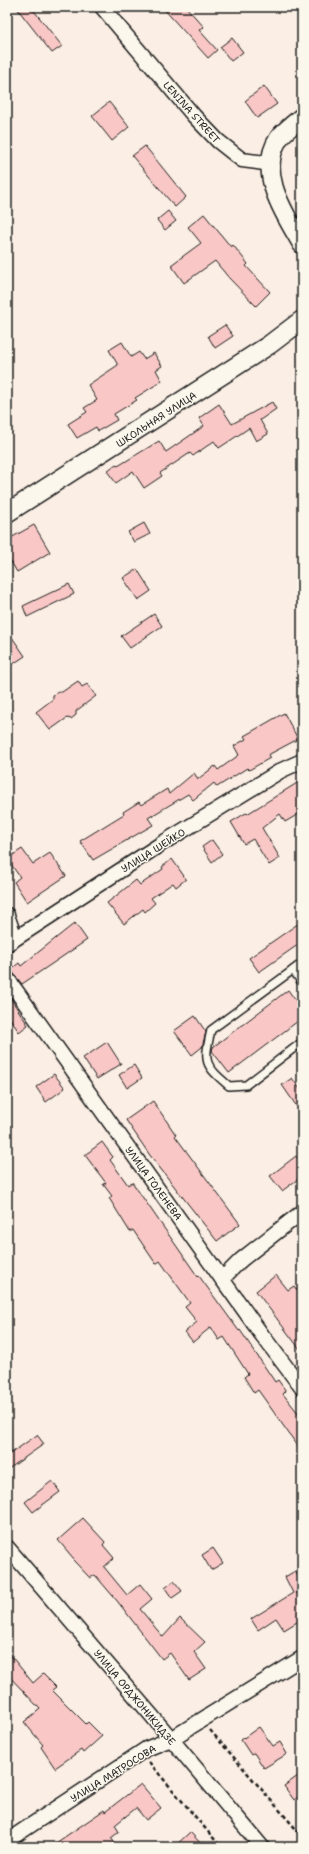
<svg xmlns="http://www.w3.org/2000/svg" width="309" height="1854" font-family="'Shantell Sans',sans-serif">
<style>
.building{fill:#f9c8c6;stroke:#1c1c1c}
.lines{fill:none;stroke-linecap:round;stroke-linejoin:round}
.service-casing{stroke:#1c1c1c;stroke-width:10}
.minor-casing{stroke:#1c1c1c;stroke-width:17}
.tertiary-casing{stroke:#1c1c1c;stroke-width:21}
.path{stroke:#1c1c1c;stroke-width:2.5;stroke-dasharray:4 3;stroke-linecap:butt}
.service{stroke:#fbf7ec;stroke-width:7}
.minor{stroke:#fbf7ec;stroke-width:14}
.tertiary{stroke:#fbf7ec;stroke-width:18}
.labels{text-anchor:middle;stroke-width:3;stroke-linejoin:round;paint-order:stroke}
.street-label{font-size:10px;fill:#1c1c1c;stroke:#fbf7ec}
</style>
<rect width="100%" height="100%" fill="#fbeee4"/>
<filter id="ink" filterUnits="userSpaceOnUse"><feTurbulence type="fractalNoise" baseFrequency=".025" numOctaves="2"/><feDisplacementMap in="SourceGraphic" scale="8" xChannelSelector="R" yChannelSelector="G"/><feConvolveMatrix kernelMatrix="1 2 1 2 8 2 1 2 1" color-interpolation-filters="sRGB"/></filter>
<g filter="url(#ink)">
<g class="building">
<polygon points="16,7 31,7 62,46 52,53"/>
<polygon points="162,7 186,7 204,27 199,30 217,50 208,58"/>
<polygon points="232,38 243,52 231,61 220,47"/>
<polygon points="264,86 277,104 257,118 245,101"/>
<polygon points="109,102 129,127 112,141 92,116"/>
<polygon points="145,146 186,197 175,207 132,156"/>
<polygon points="168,211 176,221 165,230 157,220"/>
<polygon points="204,214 231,247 233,245 248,264 246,266 270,292 256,306 229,278 215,261 184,283 171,265 201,243 188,227"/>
<polygon points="225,325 233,336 215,348 208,336"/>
<polygon points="122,342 131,357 139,352 144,359 154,353 162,366 156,370 162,381 135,398 137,400 114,414 117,420 98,431 96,427 77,438 68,424 87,412 84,408 97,400 88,385 118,365 109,350"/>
<polygon points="272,402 276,409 260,420 268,434 256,441 249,428 219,448 214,441 193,456 190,453 160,473 162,476 144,488 133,471 116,483 107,471 116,464 118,466 159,441 166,452 204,426 199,418 219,404 232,424"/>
<polygon points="144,523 150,534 134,542 128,532"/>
<polygon points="34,525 50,552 17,572 7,555 7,540"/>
<polygon points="137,569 151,591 138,600 123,578"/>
<polygon points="69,584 74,594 27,617 23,606"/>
<polygon points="154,614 162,626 130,648 121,636"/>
<polygon points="7,630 25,656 7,668"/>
<polygon points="78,681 82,687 87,684 96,696 76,711 76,715 71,719 67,718 50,730 36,712 53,699 53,695 58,692 62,692"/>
<polygon points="284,713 298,739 268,755 270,758 249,770 247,768 217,787 214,783 193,800 188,794 148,818 153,825 93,860 80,841 124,814 123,812 139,802 141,805 167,789 169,794 194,773 198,779 215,766 218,770 239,755 234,746 246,739 244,736"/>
<polygon points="302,780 302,812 285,822 280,814 262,828 280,858 269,865 253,839 244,844 231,822 246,813 247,814"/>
<polygon points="212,840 222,854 212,862 202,847"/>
<polygon points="22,849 33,864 50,853 66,876 27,902 14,882 20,877 7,859"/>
<polygon points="172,859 186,879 176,887 173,883 151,898 155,903 145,912 143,909 124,924 107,903 136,880 140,885 163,869 162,867"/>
<polygon points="302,921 302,942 259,972 249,958"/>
<polygon points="75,923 87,940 22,984 10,970 19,963 21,966"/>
<polygon points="288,990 296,1001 302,996 302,1018 229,1073 212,1051 213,1047"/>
<polygon points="7,993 28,1025 19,1032 7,1014"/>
<polygon points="195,1016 206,1032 202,1047 192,1055 174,1031"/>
<polygon points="107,1042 121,1064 97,1079 83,1058"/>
<polygon points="134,1065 142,1078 127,1088 119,1075"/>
<polygon points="54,1074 65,1088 46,1102 36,1087"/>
<polygon points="292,1078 302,1092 302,1114 282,1085"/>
<polygon points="153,1101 176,1135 175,1136 240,1224 217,1241 149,1154 126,1120"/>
<polygon points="102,1142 113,1157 110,1160 128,1185 132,1182 198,1277 199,1276 239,1331 240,1330 275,1382 278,1380 286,1391 283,1394 302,1418 302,1452 258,1390 254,1393 244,1377 248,1374 224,1337 219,1340 211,1327 193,1342 185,1332 197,1322 185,1307 190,1303 160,1261 156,1264 133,1230 130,1232 109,1198 112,1196 103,1184 106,1183 85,1155"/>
<polygon points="296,1156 302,1164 302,1176 282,1191 270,1176"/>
<polygon points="276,1275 288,1290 294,1286 302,1297 302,1352 256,1291"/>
<polygon points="37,1435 44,1444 7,1470 7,1456"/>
<polygon points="52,1481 60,1492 33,1512 25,1502"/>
<polygon points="83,1518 105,1542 103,1545 114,1558 104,1567 127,1595 140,1584 152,1599 140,1609 163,1637 180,1618 205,1642 194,1652 206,1669 189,1680 170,1653 162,1659 118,1602 95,1575 90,1578 73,1560 74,1559 58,1540"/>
<polygon points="213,1548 223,1563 211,1570 202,1555"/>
<polygon points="295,1571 302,1583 302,1588 296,1592 302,1601 302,1619 284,1630 276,1618 258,1630 251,1619 293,1593 285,1577"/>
<polygon points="174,1581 182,1591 172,1598 165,1588"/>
<polygon points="7,1651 33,1683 43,1674 56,1687 52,1690 86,1724 88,1722 102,1736 83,1753 81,1750 55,1768 41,1747 43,1745 24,1722 40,1709 7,1674"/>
<polygon points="259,1727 273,1746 280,1742 287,1754 264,1768 254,1753 251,1755 241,1740"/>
<polygon points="302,1773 302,1794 294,1800 284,1786"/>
<polygon points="141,1784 161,1808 146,1820 136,1808 115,1825 119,1832 111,1838 118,1847 50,1847 104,1810 105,1812"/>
<polygon points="190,1832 204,1847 174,1847"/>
</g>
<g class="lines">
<defs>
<g id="service">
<polyline points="293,970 302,963"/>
<path d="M302,983L293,970L211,1030C204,1062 203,1064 229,1086L246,1085L302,1042"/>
</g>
<g id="minor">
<polyline points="102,7 194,116 218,141 242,160 272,164"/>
<polyline points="7,915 15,938"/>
<polyline points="7,944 161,844 282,770 302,761"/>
<polyline points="7,978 262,1335 302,1388"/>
<polyline points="222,1279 241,1260 302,1212"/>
<polyline points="7,1547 152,1716 262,1847"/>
<polyline points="7,1841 146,1749 171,1739 302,1658"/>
</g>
<g id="tertiary">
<path d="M302,117C294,124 285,130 279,138C256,173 285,214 302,244"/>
<polyline points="7,513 269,345 302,320"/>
</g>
</defs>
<use href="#service" class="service-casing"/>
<use href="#minor" class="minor-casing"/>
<use href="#tertiary" class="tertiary-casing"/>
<g class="path">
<polyline points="210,1730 302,1836"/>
<polyline points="149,1762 221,1847"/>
</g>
<use href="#service" class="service"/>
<use href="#minor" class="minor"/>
<use href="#tertiary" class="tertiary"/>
</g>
</g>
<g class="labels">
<g class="street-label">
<text transform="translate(192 112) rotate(48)" y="4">LENINA STREET</text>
<text transform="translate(156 419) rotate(-33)" y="4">ШКОЛЬНАЯ УЛИЦА</text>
<text transform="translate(153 850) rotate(-32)" y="4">УЛИЦА ШЕЙКО</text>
<text transform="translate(154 1183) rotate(54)" y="4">УЛИЦА ГОЛЕНЕВА</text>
<text transform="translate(135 1697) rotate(50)" y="4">УЛИЦА ОРДЖОНИКИДЗЕ</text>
<text transform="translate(113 1773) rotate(-32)" y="4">УЛИЦА МАТРОСОВА</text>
</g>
</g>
<rect width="309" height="1854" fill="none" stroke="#fbf7ec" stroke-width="24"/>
<rect x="12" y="12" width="285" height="1830" fill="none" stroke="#1c1c1c" stroke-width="1.5" filter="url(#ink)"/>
</svg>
